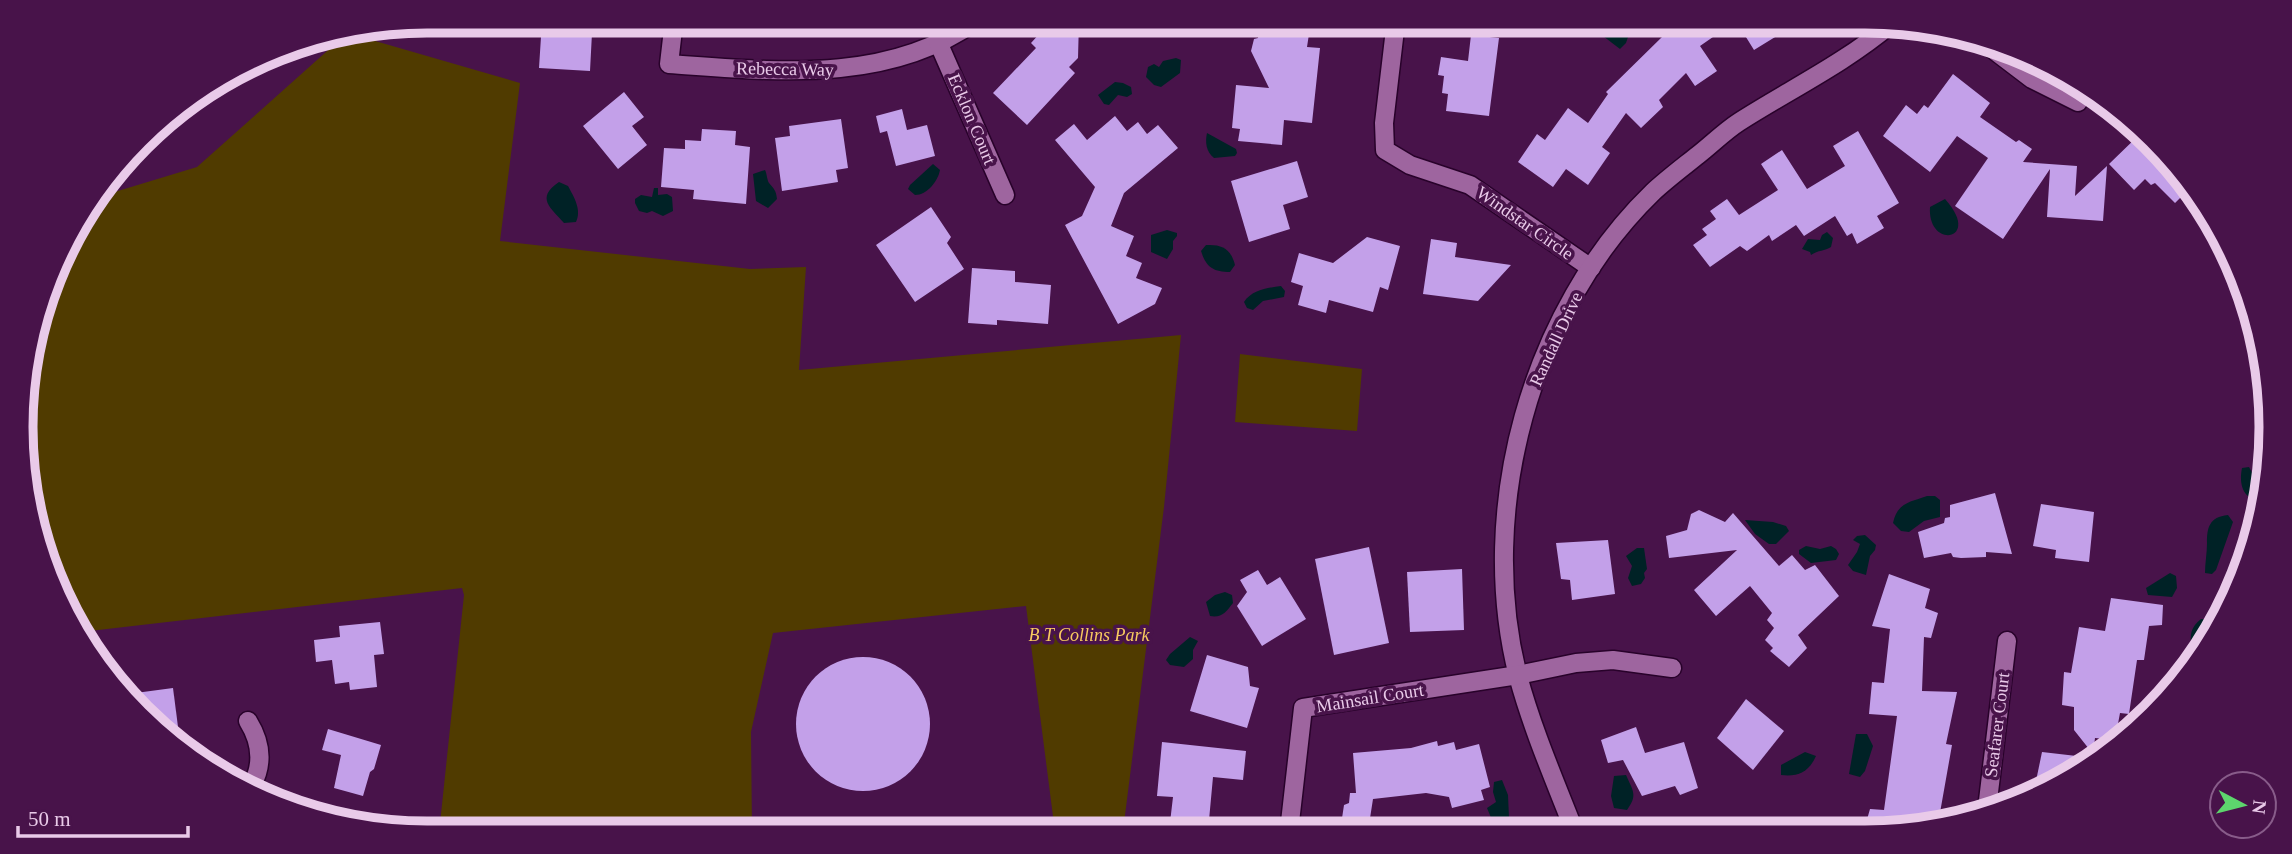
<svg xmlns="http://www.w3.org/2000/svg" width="2292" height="854" font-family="'Times New Roman',serif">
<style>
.green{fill:#503b00}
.water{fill:#002226}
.building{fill:#c3a0e9}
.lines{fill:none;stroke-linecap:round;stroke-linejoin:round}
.minor-casing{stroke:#28022a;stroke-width:21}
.minor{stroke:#9e659f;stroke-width:18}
.labels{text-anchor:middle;stroke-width:7;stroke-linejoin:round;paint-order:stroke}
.street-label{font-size:18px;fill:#e9cae9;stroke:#48134a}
.park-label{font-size:18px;font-style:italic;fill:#f8cb5f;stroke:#48134a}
.rim{fill:none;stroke:#e9cae9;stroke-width:9}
</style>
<rect width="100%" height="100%" fill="#48134a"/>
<g class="green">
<polygon points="351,34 520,83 500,241 750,269 806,267 799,370 1181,335 1164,507 1123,831 1055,832 1026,606 773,633 751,732 752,832 439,833 464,595 462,588 81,632 29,507 25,374 75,224 98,197 197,167 345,35"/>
<polygon points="1240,354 1362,369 1357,431 1235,422"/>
</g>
<g class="water">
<polygon points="1602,21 1615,21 1628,37 1626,43 1620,49 1603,36 1598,27"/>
<polygon points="1176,58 1181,60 1180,73 1161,87 1154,85 1146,77 1148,67 1154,64 1159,67 1163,61"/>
<polygon points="1115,82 1123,83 1131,87 1132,94 1127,97 1118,95 1109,105 1104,104 1098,95"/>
<path d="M1207,133L1236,149L1237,153L1235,156L1214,158C1206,152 1205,142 1207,133Z"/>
<path d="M933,164L940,170C938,181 927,195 915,195L908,189L910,185Z"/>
<path d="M765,170C767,174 767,180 769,183C774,189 776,190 777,199L768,208L756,201L753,174Z"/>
<path d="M559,182L568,186C574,197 582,210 576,222L564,223C551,208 535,198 559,182Z"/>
<polygon points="654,188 658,188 658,195 667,194 672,197 673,211 663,216 652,211 647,213 639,211 635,203 635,199 641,195 652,197"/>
<path d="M1945,199C1983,241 1927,250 1930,207Z"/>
<polygon points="1167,230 1177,233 1177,236 1173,241 1173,249 1167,259 1151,252 1151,235"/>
<path d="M1827,232L1833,238L1831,247C1825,251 1818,250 1811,255L1810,252L1802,249L1808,239L1820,240L1822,235Z"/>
<path d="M1206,245C1222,244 1231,249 1235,265L1230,272C1213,272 1206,267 1201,251Z"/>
<path d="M1281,286L1285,291L1284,297L1263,301L1253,310L1247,308L1244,302C1252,290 1267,288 1281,286Z"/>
<path d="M2249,467L2256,480L2260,483L2259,501C2242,498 2239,483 2242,468Z"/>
<path d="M1927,496H1935L1940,500V517L1924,521L1909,532L1901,531L1893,523C1897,503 1910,502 1927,496Z"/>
<path d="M2228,515L2233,522L2216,570L2212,574L2205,573C2205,563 2207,553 2207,543C2207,528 2209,517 2228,515Z"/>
<polygon points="1745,520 1773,522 1786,526 1789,531 1776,544 1769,544 1755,534"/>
<polygon points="1865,535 1876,545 1875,550 1870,556 1866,575 1853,571 1848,565 1857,552 1860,544 1853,540 1857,536"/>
<polygon points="1806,546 1820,549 1831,546 1836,549 1839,554 1836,560 1811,563 1799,554 1799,550"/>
<polygon points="1637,548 1644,548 1647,569 1644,573 1645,578 1641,584 1632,586 1628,578 1632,566 1626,556"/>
<polygon points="2170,573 2176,576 2177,588 2172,597 2148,595 2146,588"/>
<path d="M1225,592L1232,595L1233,603C1226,612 1222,618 1210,616L1206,602L1215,595Z"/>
<path d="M2201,619H2207L2209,623V629L2204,632V643L2201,650L2192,647C2189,635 2191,627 2201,619Z"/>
<polygon points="1190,637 1198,641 1193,650 1193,659 1184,667 1170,665 1166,660 1170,654"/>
<polygon points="1856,734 1867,734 1873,746 1865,771 1860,777 1849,774"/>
<path d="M1805,752L1816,756C1809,772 1798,777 1781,775V765Z"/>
<path d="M1626,775C1633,791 1638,795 1627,810L1614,808L1611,796L1614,776Z"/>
<polygon points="1502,780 1508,795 1509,818 1492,820 1487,808 1496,802 1493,792 1494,782"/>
</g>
<g class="building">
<polygon points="542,21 580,21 579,32 592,33 590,71 539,68"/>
<polygon points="1051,21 1079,21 1078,58 1069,67 1075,73 1027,125 993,93 1036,48 1031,43"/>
<polygon points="1260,21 1311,21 1307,47 1320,48 1312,123 1284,120 1282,145 1238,141 1240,129 1232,128 1236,85 1269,88 1251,51 1254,39 1258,38"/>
<polygon points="1667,21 1801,21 1754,50 1736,21 1700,46 1717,71 1695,86 1686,73 1659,100 1663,107 1641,128 1626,113 1602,147 1610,153 1588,185 1566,169 1553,187 1518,162 1537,134 1545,140 1568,108 1588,123 1608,94 1606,92 1662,37 1656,29"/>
<polygon points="1471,35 1499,38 1489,116 1446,111 1448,94 1442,93 1444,76 1438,75 1441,57 1468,61"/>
<polygon points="1953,74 1990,103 1980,117 2016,142 2019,140 2032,149 2023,162 2077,166 2075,196 2107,166 2103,221 2047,217 2050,169 2003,239 1955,206 1988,158 1957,136 1930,172 1883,136 1906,105 1917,114 1924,105 1928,108"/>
<polygon points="624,92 644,117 632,126 647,145 618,169 583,126"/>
<polygon points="902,109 907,130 927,125 935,156 896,166 887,131 880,133 876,116"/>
<polygon points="1115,116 1127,131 1138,122 1147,134 1158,125 1178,148 1124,193 1111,226 1134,236 1126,256 1142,263 1136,278 1162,288 1155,304 1118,324 1065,225 1082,216 1095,187 1055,140 1074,124 1087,140"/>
<polygon points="841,119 848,168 836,170 838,182 782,191 775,138 790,136 789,126"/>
<polygon points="702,129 736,131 735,145 750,147 746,204 693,199 694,190 661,187 664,148 685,149 685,140 701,141"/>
<polygon points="1858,131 1899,203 1877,216 1884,228 1857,244 1852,233 1847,236 1835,216 1804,236 1796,225 1772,241 1769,235 1747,251 1740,246 1710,267 1693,245 1707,235 1702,229 1716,219 1710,211 1727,199 1739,215 1778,190 1761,164 1782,150 1807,189 1845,166 1833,146"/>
<polygon points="2139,135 2187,191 2175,203 2155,183 2151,185 2145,179 2134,190 2109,164"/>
<polygon points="1297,161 1308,197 1283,205 1290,229 1249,242 1231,181"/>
<polygon points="931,207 951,237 947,243 964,269 915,302 876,245"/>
<polygon points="1367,237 1400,246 1388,290 1380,287 1373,312 1329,300 1326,313 1298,305 1303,286 1291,282 1299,253 1333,263"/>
<polygon points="1431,239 1457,243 1455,257 1511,265 1478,301 1423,294"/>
<polygon points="972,268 1015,271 1015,282 1051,285 1048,324 997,320 997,325 968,323"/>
<polygon points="1995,493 2012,554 1986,552 1986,557 1961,558 1953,557 1951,553 1924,558 1918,532 1944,523 1945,518 1950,517 1950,505"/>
<polygon points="2041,504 2094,512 2089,562 2055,558 2056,550 2033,546"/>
<polygon points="1699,510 1725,522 1733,513 1779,566 1792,555 1805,570 1815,565 1839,596 1798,635 1807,648 1789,667 1770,651 1773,648 1765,640 1774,628 1767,620 1772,613 1750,586 1716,616 1694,590 1737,550 1669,558 1666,536 1687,530 1691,514"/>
<polygon points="1608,540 1615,594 1572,600 1570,580 1561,579 1556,543"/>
<polygon points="1369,547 1389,643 1334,655 1315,559"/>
<polygon points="1462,569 1464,630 1410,632 1407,572"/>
<polygon points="1258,570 1267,585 1280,577 1306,619 1262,646 1237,606 1247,592 1240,580"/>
<polygon points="1889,574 1930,589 1925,608 1938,613 1931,638 1924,637 1922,691 1957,692 1946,744 1952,745 1938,824 1918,829 1864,830 1870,809 1884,810 1897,716 1869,714 1872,682 1884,683 1890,629 1872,626"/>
<polygon points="2111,598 2163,605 2162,625 2149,626 2144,660 2137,660 2129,714 2120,713 2115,740 2095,738 2093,754 2074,730 2074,707 2062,705 2064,672 2071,673 2079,627 2105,631"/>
<polygon points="380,622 384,654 374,655 377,687 350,690 349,682 335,684 332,660 316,662 314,640 340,637 339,626"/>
<polygon points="1207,655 1248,667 1250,686 1259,688 1247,728 1190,711"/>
<circle cx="863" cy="724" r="67"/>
<polygon points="173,688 181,750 128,694"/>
<polygon points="1746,699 1784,731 1753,770 1717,738"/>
<polygon points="1636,727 1645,753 1684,742 1698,788 1680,795 1675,786 1642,796 1623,760 1608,763 1601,740"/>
<polygon points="328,729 381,745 374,769 370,772 363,796 334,788 341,755 322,750"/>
<polygon points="1437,741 1438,746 1454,742 1456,750 1479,744 1490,787 1481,790 1484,800 1452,808 1449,797 1426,793 1373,799 1368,831 1359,831 1359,827 1341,825 1344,805 1349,803 1350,793 1356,793 1353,753 1411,748"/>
<polygon points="1162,742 1246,751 1243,780 1213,777 1208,831 1169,831 1173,797 1157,796"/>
<polygon points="2042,752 2094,758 2053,785 2036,781"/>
</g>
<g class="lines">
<defs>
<g id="minor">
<path d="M674,21L669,64C773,71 886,85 976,21"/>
<polyline points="1396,21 1384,123 1385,150 1410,165 1470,185 1591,268"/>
<polyline points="1982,41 2032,79 2078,102"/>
<polyline points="938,42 1005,195"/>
<path d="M248,721C261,742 264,763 252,785"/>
<polyline points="1987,809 2007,641"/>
<path d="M1574,830C1554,779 1532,728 1518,676C1476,511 1530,311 1653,192C1667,179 1683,167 1698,155C1712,144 1725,131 1739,122C1789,90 1845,63 1891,24"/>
<polyline points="1289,831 1303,708 1518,675 1576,663 1613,660 1672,668"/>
</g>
</defs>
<use href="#minor" class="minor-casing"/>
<use href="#minor" class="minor"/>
</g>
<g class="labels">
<g class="street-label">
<text transform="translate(785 69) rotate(1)" y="6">Rebecca Way</text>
<text transform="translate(972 119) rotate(67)" y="6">Ecklon Court</text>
<text transform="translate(1525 223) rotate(35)" y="6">Windstar Circle</text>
<text transform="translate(1556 339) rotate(-65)" y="6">Randall Drive</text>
<text transform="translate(1370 698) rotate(-9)" y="6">Mainsail Court</text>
<text transform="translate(1997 725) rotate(-83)" y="6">Seafarer Court</text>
</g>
<g class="park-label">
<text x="1089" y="641">B T Collins Park</text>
</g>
</g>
<path d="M0 0H2292V854H0ZM427 33H1865A394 394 0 0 1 2259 427V427A394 394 0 0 1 1865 821H427A394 394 0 0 1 33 427V427A394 394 0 0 1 427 33Z" fill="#48134a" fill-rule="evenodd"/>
<path class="rim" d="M427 33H1865A394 394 0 0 1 2259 427V427A394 394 0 0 1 1865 821H427A394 394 0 0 1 33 427V427A394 394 0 0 1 427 33Z"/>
<g transform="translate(2243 805) rotate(97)"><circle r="33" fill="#48134a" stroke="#885c8a" stroke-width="2"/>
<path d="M0-5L12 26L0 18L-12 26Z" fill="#5dd56d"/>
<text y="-10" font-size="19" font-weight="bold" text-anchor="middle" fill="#e9cae9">N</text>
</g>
<path d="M18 826v10h170v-10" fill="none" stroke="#e9cae9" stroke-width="3.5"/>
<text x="28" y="826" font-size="21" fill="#e9cae9" stroke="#48134a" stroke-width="5" paint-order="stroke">50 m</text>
</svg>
